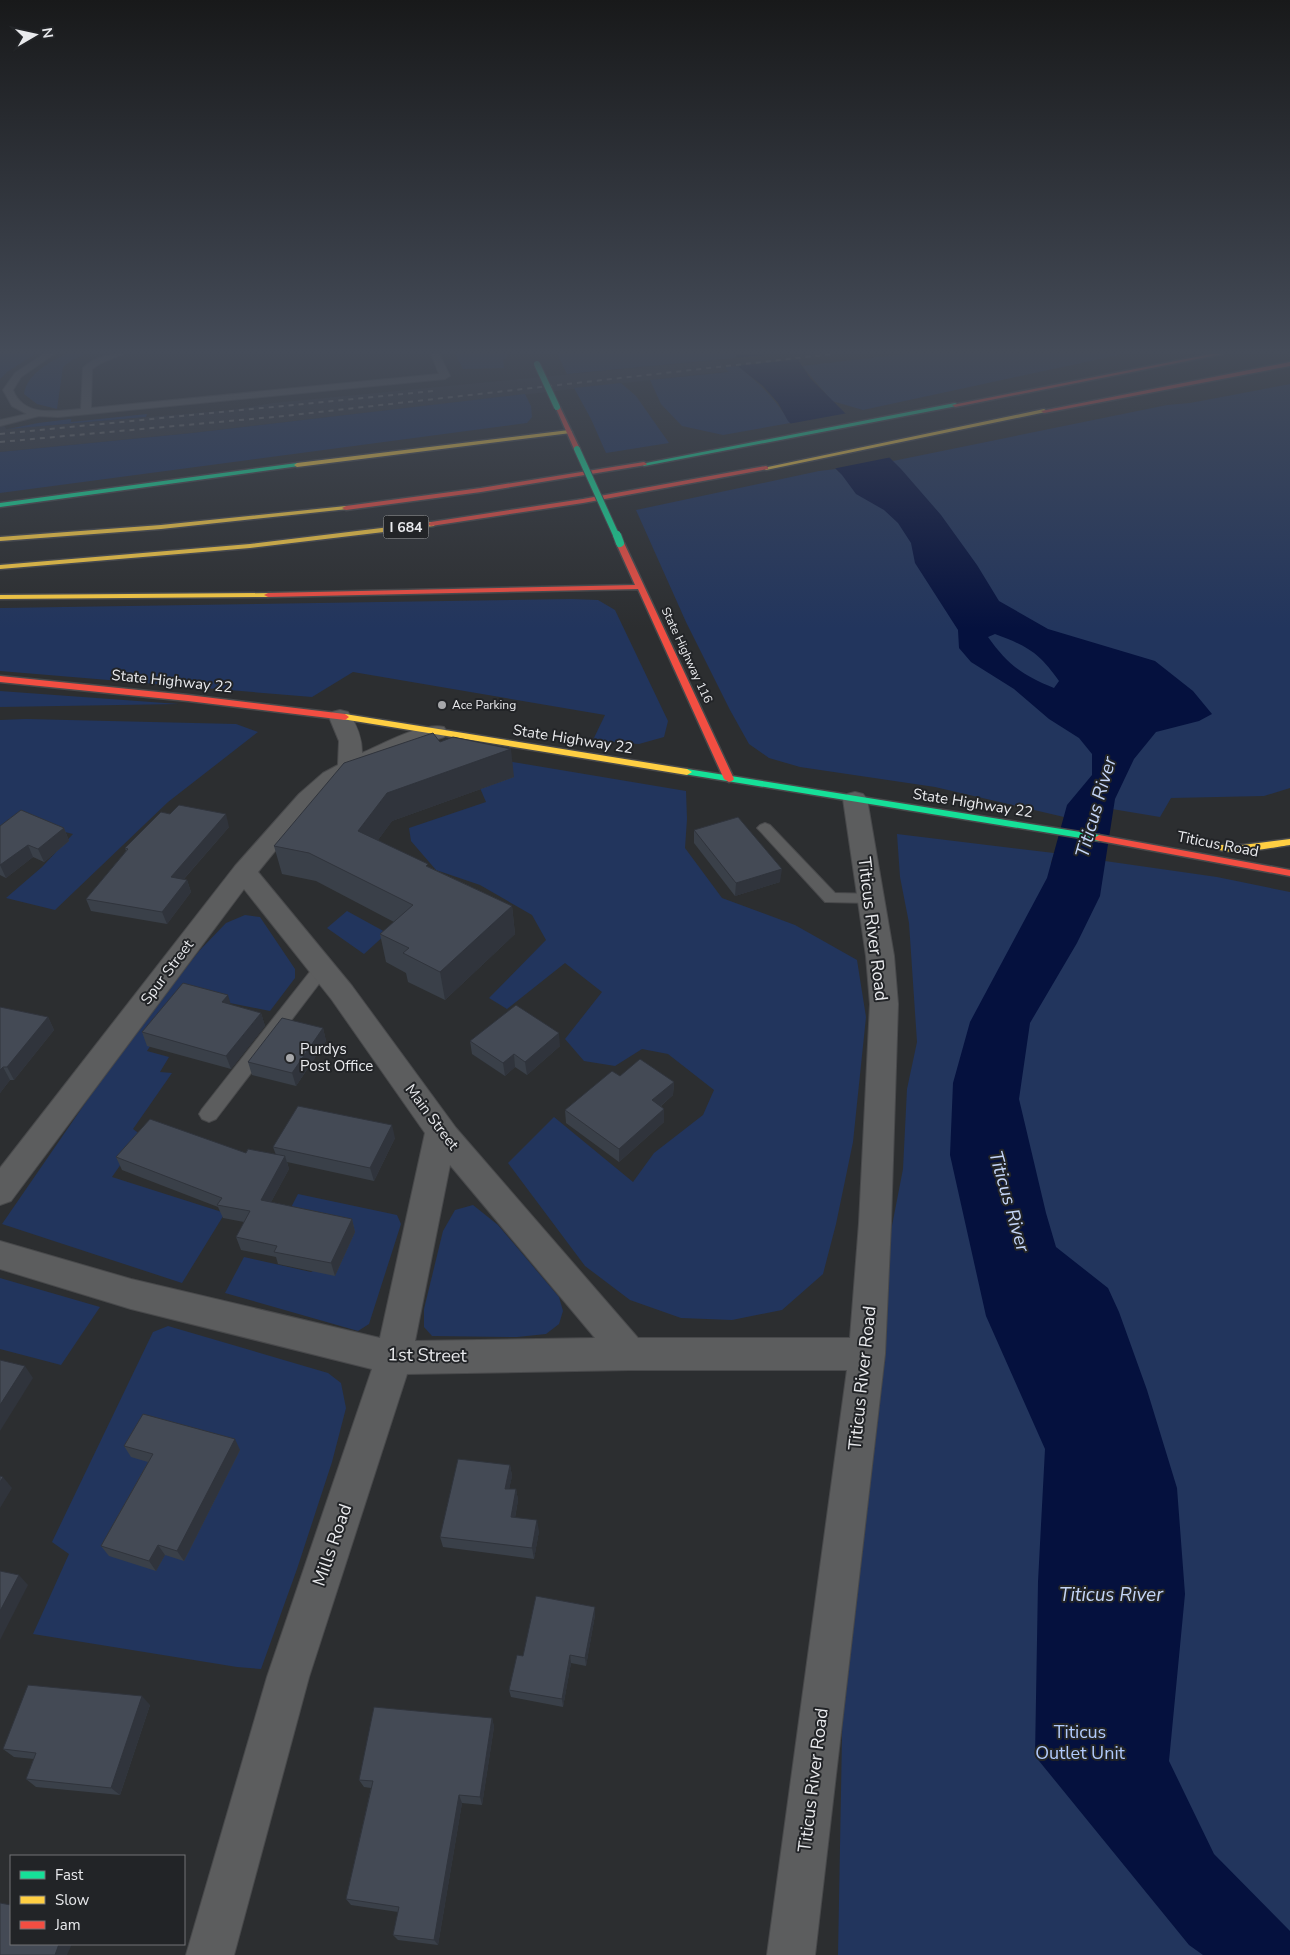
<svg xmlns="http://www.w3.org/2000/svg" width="1290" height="1955" font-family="'Nunito Sans',sans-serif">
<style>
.built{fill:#32363e}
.green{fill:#22355d}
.water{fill:#05113e;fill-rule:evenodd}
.pier{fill:#2c2e30}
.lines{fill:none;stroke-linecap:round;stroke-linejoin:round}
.lane-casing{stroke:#48494b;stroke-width:2}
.street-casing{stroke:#48494b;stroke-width:2}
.fast-casing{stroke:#48494b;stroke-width:3}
.slow-casing{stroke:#48494b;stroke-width:3}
.jam-casing{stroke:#48494b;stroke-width:3}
.lane{fill:#5c5d5e;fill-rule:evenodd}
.street{fill:#5c5d5e;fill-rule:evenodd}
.fast{fill:#16e098;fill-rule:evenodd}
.slow{fill:#ffcf43;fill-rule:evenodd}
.jam{fill:#f24e42;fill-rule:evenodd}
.rail{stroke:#6b6c6d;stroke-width:2;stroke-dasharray:5 5;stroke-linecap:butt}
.fast-bridge-far1-casing{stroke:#48494b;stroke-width:8;stroke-linecap:butt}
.fast-bridge-casing{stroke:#48494b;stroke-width:10;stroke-linecap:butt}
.fast-bridge-far1{stroke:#16e098;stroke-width:6}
.fast-bridge{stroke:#16e098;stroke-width:8}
.wall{fill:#3a4049}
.shaded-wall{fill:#30343c}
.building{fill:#444a55;stroke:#30343c}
.poi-dot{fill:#a7a8ab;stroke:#222427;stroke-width:2}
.labels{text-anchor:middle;stroke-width:4;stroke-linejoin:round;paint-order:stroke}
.far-street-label{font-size:12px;fill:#e9eaed;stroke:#222427}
.far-poi-label{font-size:12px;fill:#e9eaed;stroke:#222427;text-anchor:start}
.shield{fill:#222427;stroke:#adafb2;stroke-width:1}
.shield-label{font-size:14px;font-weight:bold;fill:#e9eaed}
.street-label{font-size:15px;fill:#e9eaed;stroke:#222427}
.poi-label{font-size:15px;fill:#e9eaed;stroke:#222427;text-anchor:start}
.near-street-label{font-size:18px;fill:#e9eaed;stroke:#222427}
.near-park-label{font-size:18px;fill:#b1cafc;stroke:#222427}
.near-water-label{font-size:19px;font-style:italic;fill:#c4d5f7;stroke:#222427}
</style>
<rect width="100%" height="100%" fill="#2c2e30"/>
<polygon class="built" points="718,360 729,371 192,433 0,452 0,416 6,429 232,410 273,403"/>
<g class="green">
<polygon points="0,354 35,354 7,372 0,379"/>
<path d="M67,354H86L72,360L63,367L57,409L37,404L24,394C27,374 50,361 67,354Z"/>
<polygon points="455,354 507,354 508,356 503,360 504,368 463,369"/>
<polygon points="557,354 736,354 735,358 567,374"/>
<polygon points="905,354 1123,354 863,410 832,401 802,366"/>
<path d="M738,366C759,383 776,399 790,423L723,435L682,426L661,404L650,380L728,372L725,367Z"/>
<polygon points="621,383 636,396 669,443 606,453 591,419 574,388"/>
<polygon points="1290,384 1290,788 1264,796 1171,798 1160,817 1070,802 1064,817 935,787 800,767 769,758 749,744 730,710 686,622 636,510 819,471 836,469 839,472 1167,405 1190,403"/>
<polygon points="525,394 531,406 532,417 527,423 0,493 0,452 192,433"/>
<polygon points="147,414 146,417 8,429 38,423 71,419 71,422"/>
<polygon points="572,599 598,600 615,610 668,721 664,737 639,744 593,740 605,715 353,672 312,697 0,671 0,608"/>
<polygon points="0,691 179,704 0,707"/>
<polygon points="26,719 236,724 258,732 168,802 55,910 6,898 42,867 73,834 21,821 0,836 0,720"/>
<polygon points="507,761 686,791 687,819 685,848 722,898 795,925 857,960 866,1017 853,1142 836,1224 823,1274 782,1310 732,1320 681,1318 630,1300 585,1266 508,1163 554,1117 633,1182 654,1153 703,1115 714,1090 668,1054 642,1049 615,1066 584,1061 565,1039 602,992 565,963 507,1009 489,998 546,940 532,915 480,885 436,870 411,841 409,828 486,802 480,788"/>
<polygon points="897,834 1054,853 1051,863 1103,871 1105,861 1217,877 1290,892 1290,1955 838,1955 844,1628 890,1236 903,1169 907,1089 917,1042 909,923 900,877"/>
<polygon points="347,911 387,933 364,954 327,928"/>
<polygon points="245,915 260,917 295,969 295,978 270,1011 185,994 147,1051 169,1057 160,1072 172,1073 133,1129 141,1135 112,1177 225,1213 182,1283 2,1224 128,1041 200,950 226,923"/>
<polygon points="298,1194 397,1215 401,1224 369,1324 358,1331 225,1293 244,1257 311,1272 342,1256 285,1219"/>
<polygon points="473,1205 498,1225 559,1297 563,1311 559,1324 546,1334 517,1337 432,1336 424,1327 424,1309 443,1231 455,1210"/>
<polygon points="0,1278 100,1307 61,1365 0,1349"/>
<polygon points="168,1326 328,1373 341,1383 346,1408 332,1462 297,1569 261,1669 237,1667 33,1634 69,1554 52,1542 153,1332"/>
</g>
<path class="water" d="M736,354H798L799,361L810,378L901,469L941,515L977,565L999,601L1048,629L1155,661L1193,691L1212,714L1199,721L1156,732L1134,759L1115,799L1100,896L1077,943L1030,1023L1019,1099L1046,1213L1056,1247L1108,1288L1119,1312L1147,1390L1177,1488L1185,1594L1169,1761L1214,1854L1290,1931V1955H1203L1189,1945L1035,1756L1038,1582L1045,1449L986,1316L950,1155L953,1083L970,1022L1047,878L1067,805L1092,775V754L1079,738L1049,719L1014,689L971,662L959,648L958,630L915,563L911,543L898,523L884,510L856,494L842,475L788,421L778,403L763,386L739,367ZM995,634C1027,646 1039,652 1059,681L1054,688C1022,675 1008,665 988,637Z"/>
<g class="pier">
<polygon points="776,354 800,354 801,359 736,366 733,358"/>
<polygon points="848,413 892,457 832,469 788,424"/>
</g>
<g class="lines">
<defs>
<g id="lane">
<path d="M44,354H54L21,377L13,390C24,418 57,411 81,409L83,368C94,357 109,354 123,354L101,363L92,369L91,408L439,374L431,354H439L450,376L445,379L58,417L39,416L0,426V420L27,414L12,406L3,390L15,373Z"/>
<polygon points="765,823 770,825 835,893 877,894 879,898 877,902 871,903 825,902 760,831 757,828 760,825"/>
<polygon points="322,962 328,964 331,968 328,972 216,1119 209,1122 202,1119 199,1114 202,1109 316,964"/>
</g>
<path id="street" d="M340,710L348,712C357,725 362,737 362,753C383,744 422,722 444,727L447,732L444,737C413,747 364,764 338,784C307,808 283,842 258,872L352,986L456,1128L638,1338H850L859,1223L870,1004L866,956L843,799L847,794L855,792L863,794L867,799L894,956L898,1004L891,1223L885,1354L815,1955H767L847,1370H630L407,1374L309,1677L234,1955H186L267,1677L372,1369L131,1309L0,1269V1241L131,1279L380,1338L425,1133L332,1000L244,889L11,1201L0,1205V1168L235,866L299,794L323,773L338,765L339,741L329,717L332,712ZM450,1165L595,1338L415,1341Z"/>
<g id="fast">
<polygon points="955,403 957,404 957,406 644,466 641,464"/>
<polygon points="297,463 300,465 299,466 0,507 0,503"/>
<polygon points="687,769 1099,835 1104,838 1099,841 684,774 682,772"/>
</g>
<g id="slow">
<polygon points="1044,409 1047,411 1046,412 766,470 763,468"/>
<polygon points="569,430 572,432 571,433 297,467 294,465 297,463"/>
<polygon points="346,506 350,508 348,509 161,529 0,541 0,537 161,525"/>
<polygon points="431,522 435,524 434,526 250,548 0,569 0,565 250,544"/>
<polygon points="271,593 272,595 268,597 0,599 0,595"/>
<polygon points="345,714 687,769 692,772 687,775 342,719 341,717"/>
<path d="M1290,839V845C1275,847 1226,857 1216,848L1221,845H1243Z"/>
</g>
<g id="jam">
<polygon points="1211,354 1222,354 955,407 952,405"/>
<polygon points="1290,362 1290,366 1044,413 1041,411"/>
<polygon points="555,406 560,407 580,449 579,450 574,449"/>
<polygon points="644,462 647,464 646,465 481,492 346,510 342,508 346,506 481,488"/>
<polygon points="766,466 768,467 768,469 583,503 431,526 427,524 431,522 583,499"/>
<polygon points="617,541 624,543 734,779 732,781 729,782 724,779 638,589 268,597 264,595 268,593 635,585 616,543"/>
<polygon points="0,676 188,695 345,714 349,717 345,720 188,701 0,682"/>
<polygon points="1099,835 1290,870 1290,876 1095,840 1094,838"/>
</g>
</defs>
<use href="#lane" class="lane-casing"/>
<use href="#street" class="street-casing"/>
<use href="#fast" class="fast-casing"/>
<use href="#slow" class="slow-casing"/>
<use href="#jam" class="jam-casing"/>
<use href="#lane" class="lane"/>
<use href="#street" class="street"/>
<use href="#fast" class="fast"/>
<use href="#slow" class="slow"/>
<use href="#jam" class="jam"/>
<g class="rail">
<polyline points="0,434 434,391"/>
<polyline points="0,442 284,416 833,354"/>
</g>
<defs>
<g id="fast-bridge-far1">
<polyline points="537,364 557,407"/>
<polyline points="577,449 617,537"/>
</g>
<polyline id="fast-bridge" points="617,535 620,543"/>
</defs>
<use href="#fast-bridge-far1" class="fast-bridge-far1-casing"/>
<use href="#fast-bridge" class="fast-bridge-casing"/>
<use href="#fast-bridge-far1" class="fast-bridge-far1"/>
<use href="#fast-bridge" class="fast-bridge"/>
</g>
<g class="wall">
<polygon points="440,742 514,777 392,821 378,840 429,867 512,906 515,934 445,1000 408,982 406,973 386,962 380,934 394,922 316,881 282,874 274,846"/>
<polygon points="170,814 229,827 184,879 187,880 191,892 167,924 91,911 86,899 126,851 125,848"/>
<polygon points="0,826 64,828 69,841 44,862 33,857 6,878 0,875"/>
<polygon points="694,830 780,882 735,896 694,843"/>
<polygon points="231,1005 261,1013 265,1026 231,1069 147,1046 142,1032"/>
<polygon points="0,1007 48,1017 54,1030 14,1080 10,1080 0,1093"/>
<polygon points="323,1028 326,1041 296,1086 252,1075 248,1062"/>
<polygon points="470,1041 560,1046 527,1075 515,1067 505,1076 472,1054"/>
<polygon points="620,1076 674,1082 673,1095 661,1106 664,1109 664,1122 619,1162 566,1123 565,1110"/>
<polygon points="395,1138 374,1181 287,1162 289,1169 271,1202 352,1219 355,1232 335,1276 278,1264 276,1257 241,1250 236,1237 244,1222 223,1218 218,1207 122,1170 116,1157 246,1153 276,1155 273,1147"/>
<polygon points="124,1446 240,1450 184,1561 165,1555 156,1571 109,1556 101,1546 148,1462 131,1457"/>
<polygon points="510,1465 512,1476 509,1489 516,1489 518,1500 515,1518 539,1531 534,1559 443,1547 440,1537"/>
<polygon points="595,1607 595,1615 586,1666 571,1663 563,1707 511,1697 509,1690 523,1656"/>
<polygon points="150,1705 120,1795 36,1787 26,1779 34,1759 14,1757 3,1749"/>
<polygon points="492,1718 494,1727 482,1805 462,1803 438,1945 398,1940 393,1935 398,1912 351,1905 346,1899 371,1788 364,1787 359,1780"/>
</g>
<g class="shaded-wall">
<polygon points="511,749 514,777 392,821 364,859 358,831 387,793"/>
<polygon points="226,814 229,827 175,889 171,877"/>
<polygon points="64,828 69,841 44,862 38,849"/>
<polygon points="28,845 33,857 6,878 0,865"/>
<polygon points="782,869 780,882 735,896 736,883"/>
<polygon points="187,880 191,892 167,924 162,912"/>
<polygon points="512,906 515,934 445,1000 440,972"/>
<polygon points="228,995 232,1008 222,1002"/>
<polygon points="261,1013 265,1026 231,1069 226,1056"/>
<polygon points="48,1017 54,1030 14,1080 7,1067"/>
<polygon points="323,1028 326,1041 296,1086 292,1073"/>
<polygon points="559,1033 560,1046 527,1075 525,1062"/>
<polygon points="514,1054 515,1067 505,1076 503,1063"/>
<polygon points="3,1067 10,1080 0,1093 0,1070"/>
<polygon points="674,1082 673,1095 652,1113 652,1100"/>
<polygon points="664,1109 664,1122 619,1162 619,1149"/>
<polygon points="392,1125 395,1138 374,1181 370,1168"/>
<polygon points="285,1156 289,1169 265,1213 261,1200"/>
<polygon points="352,1219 355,1232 335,1276 331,1263"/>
<polygon points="25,1366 33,1378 0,1431 0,1405"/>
<polygon points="235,1439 240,1450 184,1561 177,1551"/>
<polygon points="510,1465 512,1476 507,1499 505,1489"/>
<polygon points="3,1477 12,1488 0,1508 0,1482"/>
<polygon points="516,1489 518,1500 513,1528 511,1517"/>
<polygon points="537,1520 539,1531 534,1559 532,1548"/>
<polygon points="158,1545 165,1555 156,1571 149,1561"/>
<polygon points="19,1575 28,1585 0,1640 0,1611"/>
<polygon points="595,1607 595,1615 586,1666 585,1658"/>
<polygon points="570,1655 571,1663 563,1707 562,1699"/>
<polygon points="142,1696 150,1705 120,1795 111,1788"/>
<polygon points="492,1718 494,1727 482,1805 480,1797"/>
<polygon points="459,1795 462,1803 438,1945 434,1940"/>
<polygon points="59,1944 72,1944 67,1955 55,1955"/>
</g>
<g class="building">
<polygon points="433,733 440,742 453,737 511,749 387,793 358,831 428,864 426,866 512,906 440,972 403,953 409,948 380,934 413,905 309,853 274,846 344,763"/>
<polygon points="179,805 226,814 171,877 187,880 162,912 86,899 128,849 125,848 161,812 170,814"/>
<polygon points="21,810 64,828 38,849 28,845 0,865 0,826"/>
<polygon points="738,817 782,869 736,883 694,830"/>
<polygon points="183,983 228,995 222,1002 261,1013 226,1056 142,1032"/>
<polygon points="516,1005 559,1033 525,1062 514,1054 503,1063 470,1041"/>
<polygon points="0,1007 48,1017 7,1067 3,1067 0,1070"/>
<polygon points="282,1018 323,1028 292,1073 248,1062"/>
<polygon points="640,1059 674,1082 652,1100 664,1109 619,1149 565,1110 612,1071 620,1076"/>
<polygon points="298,1106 392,1125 370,1168 273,1147"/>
<polygon points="150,1119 246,1153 248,1149 285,1156 261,1200 352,1219 331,1263 274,1252 277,1246 236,1237 250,1211 217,1205 222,1198 116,1157"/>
<polygon points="0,1360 25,1366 0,1405"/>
<polygon points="143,1414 235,1439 177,1551 158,1545 149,1561 101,1546 153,1454 124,1446"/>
<polygon points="458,1459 510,1465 505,1489 516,1489 511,1517 537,1520 532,1548 440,1537"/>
<polygon points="0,1476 3,1477 0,1482"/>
<polygon points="0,1571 19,1575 0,1611"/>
<polygon points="536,1596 595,1607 585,1658 570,1655 562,1699 509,1690 517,1655 523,1656"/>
<polygon points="28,1685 142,1696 111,1788 26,1779 36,1753 3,1749"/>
<polygon points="374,1707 492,1718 480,1797 459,1795 434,1940 393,1935 399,1907 346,1899 373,1781 359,1780"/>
<polygon points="0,1903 11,1905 11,1944 59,1944 55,1955 0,1955"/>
</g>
<linearGradient id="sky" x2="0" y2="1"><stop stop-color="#18191a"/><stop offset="0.56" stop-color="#454c59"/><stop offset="1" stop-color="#454c59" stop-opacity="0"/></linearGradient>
<rect width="1290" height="628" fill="url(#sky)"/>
<g class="poi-dot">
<circle cx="442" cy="705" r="5"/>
<circle cx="290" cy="1058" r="5"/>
</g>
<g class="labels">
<g class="far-street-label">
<text transform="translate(687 655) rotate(65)" y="4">State Highway 116</text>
</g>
<g class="far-poi-label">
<text x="452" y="709">Ace Parking</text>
</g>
<rect class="shield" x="383.5" y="515.5" width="45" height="23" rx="4"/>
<g class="shield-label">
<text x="406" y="532">I 684</text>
</g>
<g class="street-label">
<text transform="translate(172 681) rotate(6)" y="5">State Highway 22</text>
<text transform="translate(573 739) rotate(9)" y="5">State Highway 22</text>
<text transform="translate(973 803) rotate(9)" y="5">State Highway 22</text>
<text transform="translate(1218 844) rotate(11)" y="5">Titicus Road</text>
<text transform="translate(167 972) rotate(-53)" y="5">Spur Street</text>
<text transform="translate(432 1117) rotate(53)" y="5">Main Street</text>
</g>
<g class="poi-label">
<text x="300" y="1054">Purdys<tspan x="300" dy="17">Post Office</tspan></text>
</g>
<g class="near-street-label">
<text transform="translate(873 929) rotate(83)" y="6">Titicus River Road</text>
<text transform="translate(427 1355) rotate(1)" y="6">1st Street</text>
<text transform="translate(862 1378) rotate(-84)" y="6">Titicus River Road</text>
<text transform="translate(332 1545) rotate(-71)" y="6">Mills Road</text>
<text transform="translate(813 1780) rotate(-83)" y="6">Titicus River Road</text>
</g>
<g class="near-park-label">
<text x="1080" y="1738">Titicus<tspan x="1080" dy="21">Outlet Unit</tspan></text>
</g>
<g class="near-water-label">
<text transform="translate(1095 807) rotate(-74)" y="7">Titicus River</text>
<text transform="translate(1010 1201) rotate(74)" y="7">Titicus River</text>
<text x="1111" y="1601">Titicus River</text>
</g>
</g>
<rect x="10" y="1855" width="175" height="90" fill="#222427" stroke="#727376"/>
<rect x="20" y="1871" width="25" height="8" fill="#16e098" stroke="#727376"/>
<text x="55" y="1880" font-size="15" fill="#e9eaed">Fast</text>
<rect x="20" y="1896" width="25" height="8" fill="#ffcf43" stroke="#727376"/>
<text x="55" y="1905" font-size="15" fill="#e9eaed">Slow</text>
<rect x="20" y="1921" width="25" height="8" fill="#f24e42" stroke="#727376"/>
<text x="55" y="1930" font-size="15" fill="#e9eaed">Jam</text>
<g transform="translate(35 35) rotate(81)" stroke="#222427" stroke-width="4" paint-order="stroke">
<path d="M0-4L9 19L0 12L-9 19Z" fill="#e9eaed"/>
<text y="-8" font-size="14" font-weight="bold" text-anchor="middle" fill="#e9eaed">N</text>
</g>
</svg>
